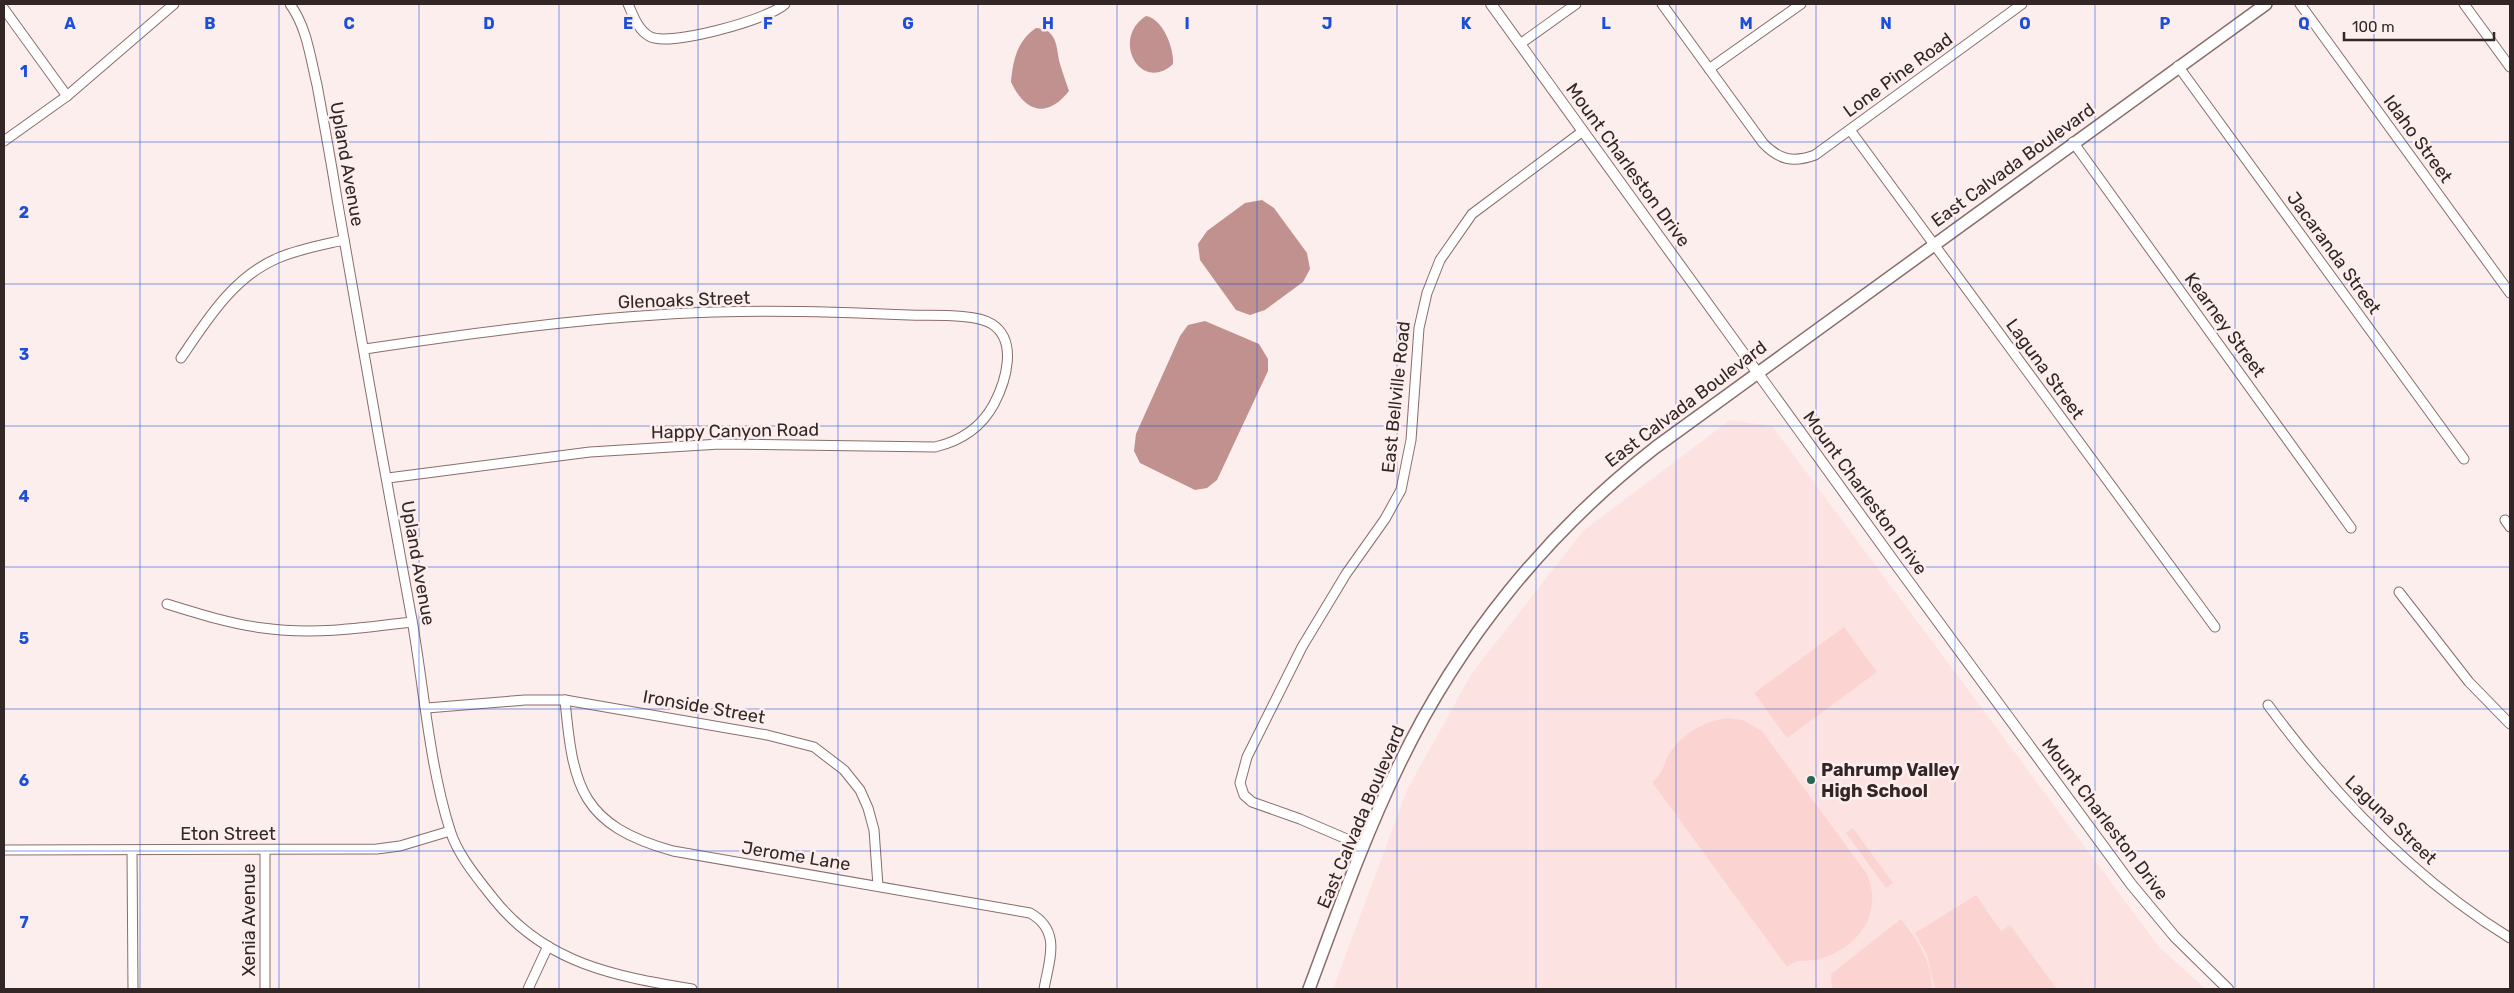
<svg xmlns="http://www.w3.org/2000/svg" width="2514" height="993" font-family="Rubik,sans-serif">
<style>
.built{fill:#fce3e1}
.park{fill:#fbd4d2}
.water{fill:#c0918e}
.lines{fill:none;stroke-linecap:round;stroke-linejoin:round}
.minor-casing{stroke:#8a6d6b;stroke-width:11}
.tertiary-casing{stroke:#8a6d6b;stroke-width:12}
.secondary-casing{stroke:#8a6d6b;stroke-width:14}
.minor{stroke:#fff;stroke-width:9}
.tertiary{stroke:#fff;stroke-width:10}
.secondary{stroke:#fff;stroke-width:11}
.grid{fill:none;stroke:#1d4ed8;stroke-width:1;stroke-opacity:0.55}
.poi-dot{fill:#256655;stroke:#fbeeed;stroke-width:2}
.labels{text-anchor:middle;stroke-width:5;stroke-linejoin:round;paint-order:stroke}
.street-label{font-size:18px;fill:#332626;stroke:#fbeeed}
.poi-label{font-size:18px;font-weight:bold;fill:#332626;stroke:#fbeeed;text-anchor:start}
.grid-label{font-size:16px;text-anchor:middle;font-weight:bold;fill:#1d4ed8;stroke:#fbeeed;stroke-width:5;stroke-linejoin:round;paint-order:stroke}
</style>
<rect width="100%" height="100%" fill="#fbeeed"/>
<polygon class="built" points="1730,420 1772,426 2160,948 2206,989 1333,989 1407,790 1472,673 1583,531"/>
<g class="park">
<polygon points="1844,627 1877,672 1787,738 1754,693"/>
<path d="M1727,718L1743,720L1762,731L1867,874C1884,914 1858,948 1819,959C1804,963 1800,957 1787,967L1652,782C1663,773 1662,768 1668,756C1681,734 1702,722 1727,718Z"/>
<polygon points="1853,828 1893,883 1886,888 1846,833"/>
<polygon points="1976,895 2001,931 2010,925 2057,989 1935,989 1927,955 1915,933"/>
<path d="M1901,919C1917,940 1932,961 1932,989H1832L1831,974Z"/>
</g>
<g class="water">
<path d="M1146,16C1163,19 1174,48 1173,64C1141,94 1110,39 1146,16Z"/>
<path d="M1036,28C1059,29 1056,50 1060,64C1063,74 1066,82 1069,91C1047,119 1025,112 1011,82C1013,60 1017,41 1036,28Z"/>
<polygon points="1262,200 1274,208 1307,253 1310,269 1303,282 1265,310 1250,315 1236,310 1200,260 1198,244 1207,231 1245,203"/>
<polygon points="1205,321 1259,344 1268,359 1268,371 1217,480 1207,488 1195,490 1140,463 1134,451 1136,434 1180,336 1188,325"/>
</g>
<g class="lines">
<defs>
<g id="minor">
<path d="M290,4C307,28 310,56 317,85C324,123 331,161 337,199C361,339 386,480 412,620C424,688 429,764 450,830C457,854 478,879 493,898C545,964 615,976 692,989"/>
<path d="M628,4C633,15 638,30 649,36C667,48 770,19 785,4"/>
<path d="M1662,4L1763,143C1779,160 1793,163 1815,155L2022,4"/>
<polyline points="2300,4 2510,293"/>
<polyline points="2464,4 2510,67"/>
<polyline points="4,9 67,96"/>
<polyline points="1520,44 1576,4"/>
<polyline points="2178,66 2464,459"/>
<polyline points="1709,69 1801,4"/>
<polyline points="1850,130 2215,627"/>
<polyline points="4,141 67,96 174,4"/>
<polyline points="2073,142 2351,528"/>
<path d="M365,349C480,332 596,316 714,312C777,310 846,312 909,315C930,316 975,313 992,324C1018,341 1006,381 994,404C981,428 961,441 935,447L720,444L590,452L388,478"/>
<path d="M181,358C207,320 233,277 278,258C299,249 322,245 344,240"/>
<polyline points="2505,520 2510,527"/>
<polyline points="2399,592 2469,682 2510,724"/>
<path d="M167,604C199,614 231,624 263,628C313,635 363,628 412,622"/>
<path d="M565,700C573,788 581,825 673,851L1030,913C1062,931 1049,960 1044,989"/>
<path d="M2268,705C2335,796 2414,879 2510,938"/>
<polyline points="427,708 525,700 565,700 767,735 814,747 844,770 860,790 868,808 874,830 878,886"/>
<polyline points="1363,846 1300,819 1252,802 1244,795 1240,783 1247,757 1302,647 1346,574 1385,519 1401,490 1411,440 1419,328 1427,293 1440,260 1472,214 1583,131"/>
<polyline points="4,850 377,849 400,846 450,831"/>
<polyline points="265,850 265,989"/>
<polyline points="132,851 133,989"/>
<polyline points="528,989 548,946"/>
</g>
<polyline id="tertiary" points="1491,4 1895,563 2131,884 2175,937 2228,989"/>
<path id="secondary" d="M1309,989C1337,914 1364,837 1399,765C1459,640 1547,532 1656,447L2266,4"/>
</defs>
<use href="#minor" class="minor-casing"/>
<use href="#tertiary" class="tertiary-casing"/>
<use href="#secondary" class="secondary-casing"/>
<use href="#minor" class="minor"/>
<use href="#tertiary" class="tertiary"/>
<use href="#secondary" class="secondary"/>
</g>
<path class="grid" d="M140,4V989M279,4V989M419,4V989M559,4V989M698,4V989M838,4V989M978,4V989M1117,4V989M1257,4V989M1397,4V989M1536,4V989M1676,4V989M1816,4V989M1955,4V989M2095,4V989M2235,4V989M2374,4V989M4,142H2510M4,284H2510M4,426H2510M4,567H2510M4,709H2510M4,851H2510"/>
<circle class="poi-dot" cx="1811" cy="780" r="5"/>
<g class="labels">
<g class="street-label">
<text transform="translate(1898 75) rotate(-36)" y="6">Lone Pine Road</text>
<text transform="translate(2418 139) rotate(54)" y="6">Idaho Street</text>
<text transform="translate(347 164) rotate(80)" y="6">Upland Avenue</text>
<text transform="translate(1628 165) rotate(54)" y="6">Mount Charleston Drive</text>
<text transform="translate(2013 165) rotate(-36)" y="6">East Calvada Boulevard</text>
<text transform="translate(2334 253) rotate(54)" y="6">Jacaranda Street</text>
<text transform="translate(684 300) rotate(-2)" y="6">Glenoaks Street</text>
<text transform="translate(2225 325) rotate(54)" y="6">Kearney Street</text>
<text transform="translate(2045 369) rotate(54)" y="6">Laguna Street</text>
<text transform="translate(1396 397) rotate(-84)" y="6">East Bellville Road</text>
<text transform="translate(1686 404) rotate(-37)" y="6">East Calvada Boulevard</text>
<text transform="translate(735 431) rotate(-1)" y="6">Happy Canyon Road</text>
<text transform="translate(1865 493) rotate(54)" y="6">Mount Charleston Drive</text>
<text transform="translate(418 563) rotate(80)" y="6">Upland Avenue</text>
<text transform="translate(704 707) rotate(10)" y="6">Ironside Street</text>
<text transform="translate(1361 817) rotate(-67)" y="6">East Calvada Boulevard</text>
<text transform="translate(2105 819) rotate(53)" y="6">Mount Charleston Drive</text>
<text transform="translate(2391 820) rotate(44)" y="6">Laguna Street</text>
<text x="228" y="840">Eton Street</text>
<text transform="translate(796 856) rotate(9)" y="6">Jerome Lane</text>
<text transform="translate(249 920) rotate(-90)" y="6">Xenia Avenue</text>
</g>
<g class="poi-label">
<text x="1821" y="776">Pahrump Valley<tspan x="1821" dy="21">High School</tspan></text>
</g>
</g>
<g class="grid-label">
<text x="70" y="29">A</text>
<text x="210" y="29">B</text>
<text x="349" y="29">C</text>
<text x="489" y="29">D</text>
<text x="628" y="29">E</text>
<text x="768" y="29">F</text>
<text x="908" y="29">G</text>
<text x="1048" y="29">H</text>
<text x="1187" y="29">I</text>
<text x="1327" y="29">J</text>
<text x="1466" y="29">K</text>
<text x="1606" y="29">L</text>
<text x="1746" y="29">M</text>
<text x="1886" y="29">N</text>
<text x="2025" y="29">O</text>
<text x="2165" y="29">P</text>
<text x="2304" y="29">Q</text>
<text x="24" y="77">1</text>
<text x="24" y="218">2</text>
<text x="24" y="360">3</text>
<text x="24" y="502">4</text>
<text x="24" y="644">5</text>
<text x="24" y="786">6</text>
<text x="24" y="928">7</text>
</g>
<rect width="2514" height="993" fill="none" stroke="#332626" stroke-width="10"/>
<path d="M2344 32v8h150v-8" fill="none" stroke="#332626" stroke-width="2.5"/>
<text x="2352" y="32" font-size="15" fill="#332626" stroke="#fbeeed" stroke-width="4" paint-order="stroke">100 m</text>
</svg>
